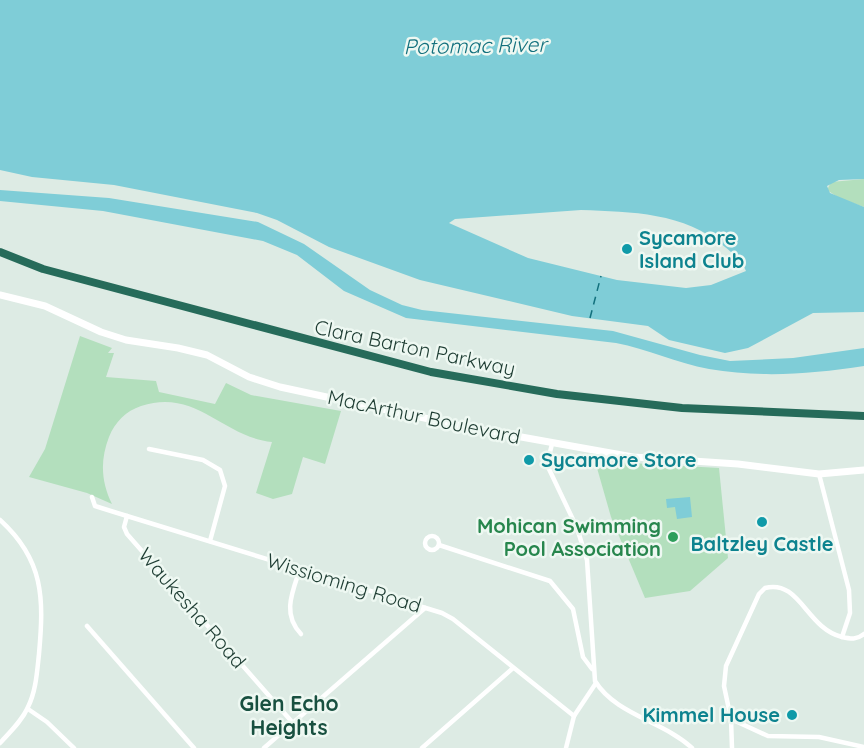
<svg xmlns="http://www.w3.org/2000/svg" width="864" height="748" font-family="Quicksand,sans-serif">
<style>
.green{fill:#b3dfbd}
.water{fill:#7fcdd7;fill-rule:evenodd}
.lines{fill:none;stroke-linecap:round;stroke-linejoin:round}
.ferry{stroke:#12707d;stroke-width:1.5;stroke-dasharray:8 6;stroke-linecap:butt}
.street{stroke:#fff;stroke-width:4.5}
.secondary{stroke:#fff;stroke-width:7}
.highway{stroke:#266b5a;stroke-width:8}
.culture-dot{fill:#0f9aa8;stroke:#eef8f2;stroke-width:2}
.leisure-dot{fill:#2e9e5b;stroke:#eef8f2;stroke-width:2}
.labels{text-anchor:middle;stroke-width:5;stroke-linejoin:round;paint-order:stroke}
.culture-label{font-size:20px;font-weight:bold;fill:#0d838f;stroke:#eef8f2;text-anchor:start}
.street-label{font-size:20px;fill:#1d3c32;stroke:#eef8f2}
.leisure-label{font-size:20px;font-weight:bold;fill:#27864d;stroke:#eef8f2;text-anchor:end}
.water-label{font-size:21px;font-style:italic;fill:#12707d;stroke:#eef8f2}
.neighbourhood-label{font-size:21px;font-weight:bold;fill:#185040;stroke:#eef8f2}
</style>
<rect width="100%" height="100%" fill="#ddebe4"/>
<g class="green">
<polygon points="864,179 864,207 839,198 827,190 831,182"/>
<path d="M80,336L112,348L108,353H114L106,377L156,381L159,392L215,404L226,383L251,395L341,411L325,464L303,457L292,494L273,499L256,493L272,442C222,437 197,388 141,406C126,411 115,422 109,437C100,460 101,482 112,504L87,493L29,477L45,449Z"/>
<polygon points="595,461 719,468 728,558 690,591 645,598 611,517"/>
</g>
<g class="water">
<path d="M0,0H864V179L839,180L827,186L830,193L864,207V312L813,313L748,348L725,353L669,340L648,326L572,316L420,280L329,247L277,220L257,213L114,185L32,177L0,170ZM581,210C632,212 684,212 725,247C733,253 743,263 746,271L711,285L686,288L617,280L528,258L449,223L455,219Z"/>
<path d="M0,190L109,198L258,222L304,244L370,290L402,305L422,310L613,331L700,355L730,361L793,358L864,348V366C812,374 761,378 709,369C677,363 647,349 616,343L406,318L344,291L297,255L263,241L103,211L0,201Z"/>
<polygon points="690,497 692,517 677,519 675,507 667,508 666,499"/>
</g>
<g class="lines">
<polyline class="ferry" points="590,318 601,276"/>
<g class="street">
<path d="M552,444L548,460L549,469L577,528L587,560L595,681C616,715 663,721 692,748"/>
<polyline points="149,449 203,460 220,470 225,486 210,541"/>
<polyline points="819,474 849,590 850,613 842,637"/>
<polyline points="92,497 95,506 127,516 442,613 453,619 574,716"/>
<polyline points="127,516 124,527 127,534 293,723"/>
<path d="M0,520C44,560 44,598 39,654C37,672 36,691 28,707C22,721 10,732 0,743"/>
<circle cx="432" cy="543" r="7"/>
<polyline points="439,545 550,581 573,609 583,657 592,669"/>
<path d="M300,569C292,593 282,614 301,634"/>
<polyline points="87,626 194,748"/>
<polyline points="28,709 47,722 74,748"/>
<polyline points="731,719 768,736 819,737 864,747"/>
<polyline points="264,748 425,608"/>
<polyline points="422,748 513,668"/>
<polyline points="566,748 574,716 596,683"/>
<path d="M732,748L731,719L724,686L726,666L759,594L765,588C800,579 806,628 842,637C851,639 857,640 864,634"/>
</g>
<polyline class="secondary" points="0,295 45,306 101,332 126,340 178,348 207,355 249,377 280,387 471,428 633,457 738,464 819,474 864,470"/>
<polyline class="highway" points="0,252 43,269 431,372 557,394 682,408 864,416"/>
</g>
<g class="culture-dot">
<circle cx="627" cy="249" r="6"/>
<circle cx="529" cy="460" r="6"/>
<circle cx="762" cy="522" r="6"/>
<circle cx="792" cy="715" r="6"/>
</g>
<circle class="leisure-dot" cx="673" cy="537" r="6"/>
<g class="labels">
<g class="culture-label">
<text x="639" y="245">Sycamore<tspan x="639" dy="23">Island Club</tspan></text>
<text x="541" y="467">Sycamore Store</text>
<text x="762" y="551" text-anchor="middle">Baltzley Castle</text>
<text x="780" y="722" text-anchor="end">Kimmel House</text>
</g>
<g class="street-label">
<text transform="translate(415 348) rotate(12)" y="7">Clara Barton Parkway</text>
<text transform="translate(424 417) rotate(12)" y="7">MacArthur Boulevard</text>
<text transform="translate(344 583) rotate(17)" y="7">Wissioming Road</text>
<text transform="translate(192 608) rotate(49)" y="7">Waukesha Road</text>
</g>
<g class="leisure-label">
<text x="661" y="533">Mohican Swimming<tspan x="661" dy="23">Pool Association</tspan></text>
</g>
<g class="water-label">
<text transform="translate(475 46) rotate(-1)" y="7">Potomac River</text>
</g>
<g class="neighbourhood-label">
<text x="289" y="711">Glen Echo<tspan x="289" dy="24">Heights</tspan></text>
</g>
</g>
</svg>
